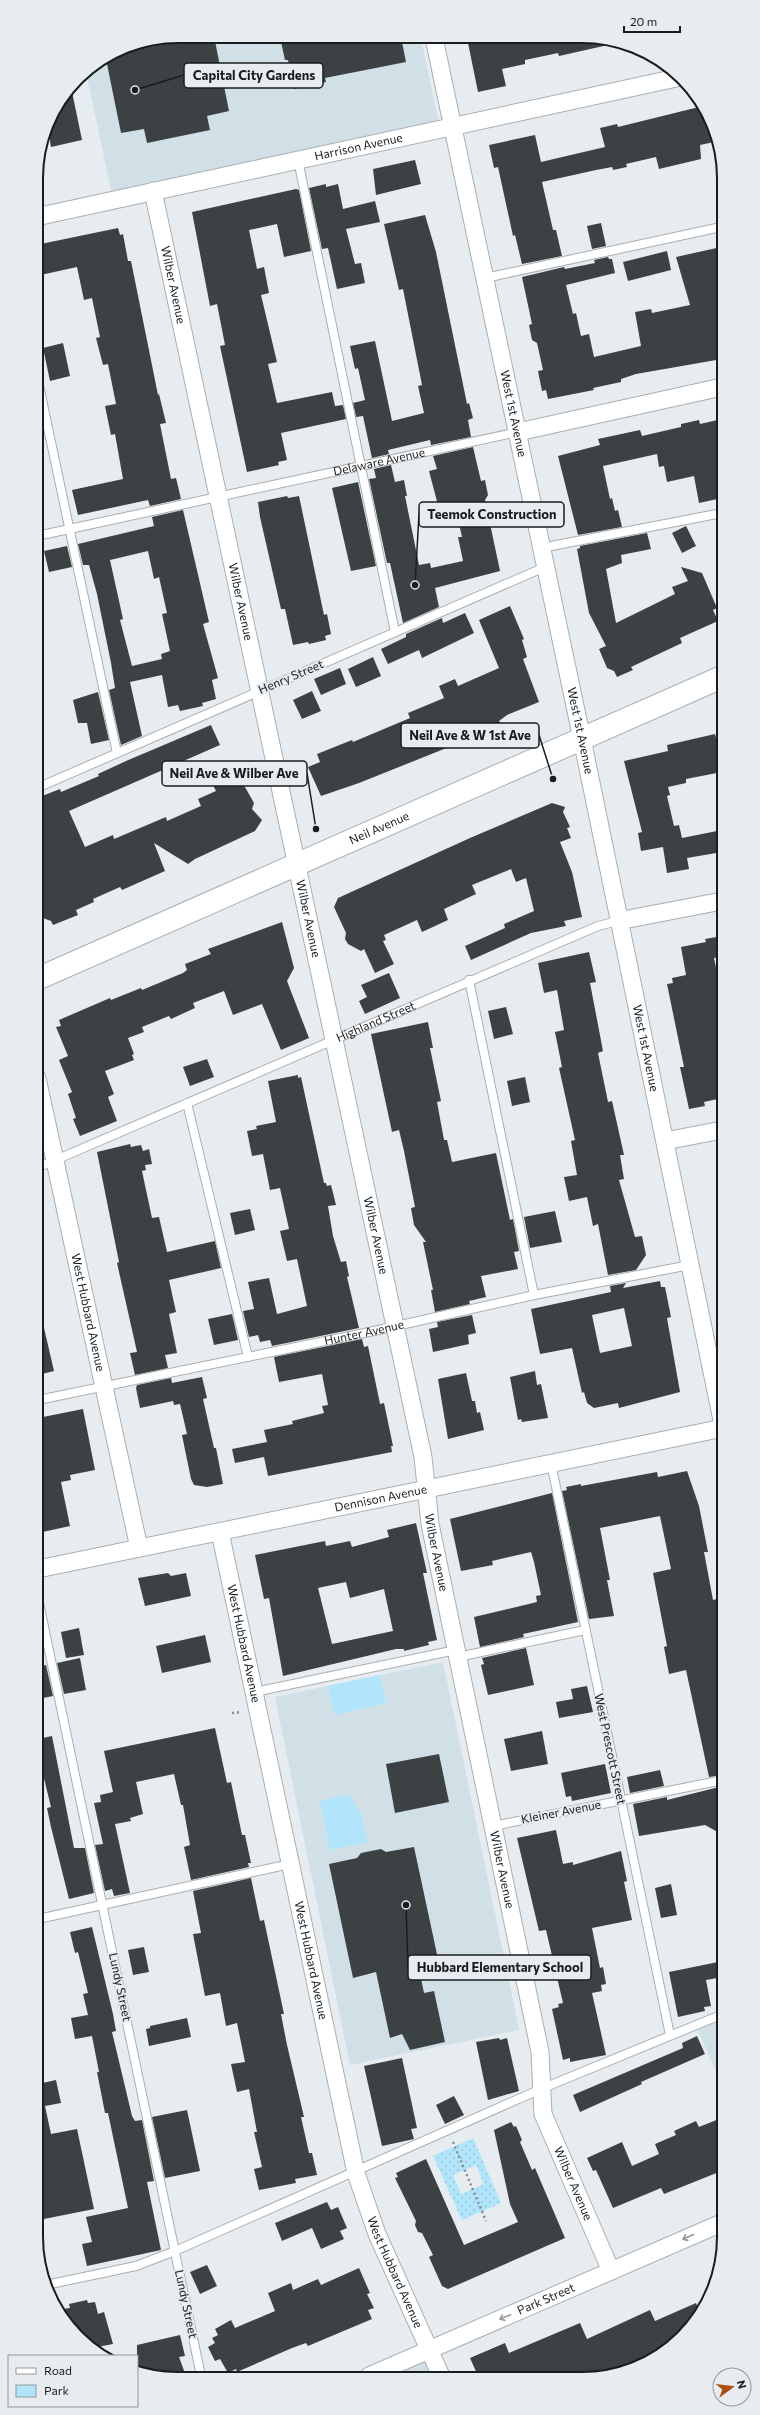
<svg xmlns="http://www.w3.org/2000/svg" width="760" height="2415" font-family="Commissioner,sans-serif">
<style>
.built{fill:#d1e0e7}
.grass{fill:url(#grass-dots);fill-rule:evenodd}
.park{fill:#b0e5fc}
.building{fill:#3c4244;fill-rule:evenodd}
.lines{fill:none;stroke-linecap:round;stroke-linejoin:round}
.lane-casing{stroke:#a9afb2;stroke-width:10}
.street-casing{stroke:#a9afb2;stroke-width:19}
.secondary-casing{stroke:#a9afb2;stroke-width:24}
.path{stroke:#868b8d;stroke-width:2.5;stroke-dasharray:2 3;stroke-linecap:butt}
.lane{stroke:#fff;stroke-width:8}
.street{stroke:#fff;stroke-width:17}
.secondary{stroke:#fff;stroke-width:22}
.oneway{stroke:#98999a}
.labels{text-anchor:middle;stroke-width:4;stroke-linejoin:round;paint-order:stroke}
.street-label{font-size:12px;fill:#1a1d1e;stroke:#e6ecef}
.rim{fill:none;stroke:#1a1d1e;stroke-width:2}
.leader{fill:none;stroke:#1a1d1e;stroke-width:1.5}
.callout-dot{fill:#1a1d1e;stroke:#e6ecef;stroke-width:1.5}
.callout{fill:#e6ecef;stroke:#1a1d1e;stroke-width:1.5}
.callout-label{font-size:13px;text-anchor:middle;font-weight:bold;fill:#1a1d1e}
</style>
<defs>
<pattern id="grass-dots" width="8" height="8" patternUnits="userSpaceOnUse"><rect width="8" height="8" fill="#b0e5fc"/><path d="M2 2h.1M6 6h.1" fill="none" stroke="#97c4d8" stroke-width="1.8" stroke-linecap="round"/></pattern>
</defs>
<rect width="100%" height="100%" fill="#e6ecef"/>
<g class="built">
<polygon points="178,36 421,38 441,134 114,204 86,72 124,47"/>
<polygon points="443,1662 519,2030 350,2065 275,1697"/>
<polygon points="723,2012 724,2088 695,2025"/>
<polygon points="429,2344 444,2376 357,2376"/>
</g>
<path class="grass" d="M473,2138L501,2203L462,2220L433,2156ZM476,2165L484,2184L461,2194L453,2175Z"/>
<g class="park">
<polygon points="380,1675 386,1703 335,1715 328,1686"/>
<polygon points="349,1795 361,1815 368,1842 330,1850 320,1801"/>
</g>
<g class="building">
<polygon points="178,36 214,36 229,111 207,116 210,130 147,143 144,129 121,133 106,59 124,47"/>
<polygon points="284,37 401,37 406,62 325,78 326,82 294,89 288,60 285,60 281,42 285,41"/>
<polygon points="467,38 608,39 608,45 559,56 558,53 525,60 525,64 502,69 506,86 478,92"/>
<polygon points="71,87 82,140 51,147 47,123"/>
<polygon points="703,106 709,115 717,137 713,138 714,142 700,145 701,159 659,169 656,157 626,164 627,167 613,170 612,167 596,170 542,182 553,230 556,230 562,256 522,264 515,235 513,236 498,167 494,168 489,145 535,135 541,162 605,147 600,128 617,124 618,127"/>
<polygon points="415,160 421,184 376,195 373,169"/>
<polygon points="326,184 326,187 338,184 343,209 375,201 380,222 346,229 355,264 361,263 365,283 337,289 328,248 322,249 309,188"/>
<polygon points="296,189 299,190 311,251 284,257 277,224 249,230 257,269 264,267 269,293 261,295 277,362 268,364 277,403 332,392 335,406 343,405 346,419 281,433 287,460 278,462 279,465 247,472 220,346 225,345 217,304 210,306 192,212"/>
<polygon points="425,215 436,252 467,404 469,403 473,418 468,420 471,437 431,445 430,440 388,450 389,454 372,458 363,416 356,417 353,403 365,400 358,368 355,369 350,346 375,341 392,421 424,413 418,386 422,385 403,289 399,290 384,224"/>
<polygon points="601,223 606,246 592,249 587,226"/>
<polygon points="118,228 120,235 123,234 128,261 131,261 158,395 159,394 166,423 160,424 171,479 176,478 181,499 150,506 148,500 78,515 72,490 123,479 115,434 111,435 105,406 116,404 108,364 103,365 96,338 100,337 92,298 84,300 77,267 36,276 36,245"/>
<polygon points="721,247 722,359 636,374 621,379 621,382 593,388 594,390 548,399 546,390 542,391 538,371 543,370 537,343 532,340 529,325 532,324 522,277 564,267 565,269 595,263 594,260 608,257 609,259 612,259 615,273 566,285 573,314 576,313 581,336 589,334 594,357 641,346 635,312 651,309 652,313 690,305 676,257"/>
<polygon points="667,251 671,270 628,281 623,262"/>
<polygon points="63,343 70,376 50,381 43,348"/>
<polygon points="722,419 722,498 699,503 694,476 667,482 664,466 659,467 657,454 603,466 610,499 612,498 615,511 618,510 622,527 578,535 558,456 600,445 598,439 640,430 642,436 681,427 681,424 699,420 700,424"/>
<polygon points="473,447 481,481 485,480 488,495 485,500 500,571 435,588 439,607 403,623 390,563 387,563 369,479 376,478 374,469 391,465 395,482 404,480 407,496 405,496 419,565 430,563 431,568 463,561 458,537 462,537 455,506 439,509 429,471 437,469 433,456"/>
<polygon points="358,482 376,566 351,571 332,488"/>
<polygon points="287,496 288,498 299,496 324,615 327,614 331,634 325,636 326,640 309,644 308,642 293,645 285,609 281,609 260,517 258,502"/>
<path d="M183,510L209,622L203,624L218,678L212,680L216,699L202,703L203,706L180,711L178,705L168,707L162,675L130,682L142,736L121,745L109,690L115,688L111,663L97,594L89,565H83L78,544L154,526L152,517ZM148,551L154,579L159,577L167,613L162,614L170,651L161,654L162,659L132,666L120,620L123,619L110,560Z"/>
<polygon points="686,526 696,546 682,553 672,533"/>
<polygon points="647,533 651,549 621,555 622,563 606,569 616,623 675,594 672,587 688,581 681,567 702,573 717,608 713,610 718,621 680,638 682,643 631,667 633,670 617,677 614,671 607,668 599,649 606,646 589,613 577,549 580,548 580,546"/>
<polygon points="67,546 72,567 49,572 44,551"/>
<polygon points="510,606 524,639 522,640 527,657 523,659 539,702 507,715 499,721 501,723 469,739 359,783 321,796 308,767 320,762 317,754 352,740 353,742 410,718 408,713 444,698 439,686 455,679 458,686 499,668 479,620"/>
<polygon points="465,613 474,633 422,658 419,650 388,664 381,649 406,637 406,634 442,618 443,623"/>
<polygon points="373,657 381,676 356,687 348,669"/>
<polygon points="340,668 346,684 321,695 314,679"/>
<polygon points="312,691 321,711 302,719 293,700"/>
<polygon points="98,692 109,740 91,744 87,723 78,723 73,700"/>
<polygon points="211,725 220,745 69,811 85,847 113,835 114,839 166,817 167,821 201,806 198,799 216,791 213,785 226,779 229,785 241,780 254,803 252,809 262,820 255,831 195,859 188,864 154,843 165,871 122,890 120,887 93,899 94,902 76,910 78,915 53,925 51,921 40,917 37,911 37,798 60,789 61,792 99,776 98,774 126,761"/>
<polygon points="715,734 722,760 722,772 686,779 686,783 668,787 670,795 667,796 674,826 679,825 682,838 722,830 722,852 687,858 689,869 667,873 663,847 641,851 638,833 642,832 624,761 668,751 667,745"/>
<polygon points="552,803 565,807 563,812 570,827 567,828 571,838 560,842 572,872 582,917 564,921 566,926 531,933 471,960 465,946 505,928 504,924 534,911 526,878 516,882 511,869 472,885 476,894 444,909 448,920 422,932 417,920 384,935 386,940 383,941 394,964 375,973 364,949 361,951 348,944 345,939 346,933 334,907 338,898 470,838"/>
<polygon points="282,922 294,968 287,981 309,1038 281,1050 262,1004 233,1015 224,991 193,1003 195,1008 171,1019 169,1016 142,1027 144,1032 128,1038 134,1054 132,1055 134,1060 105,1071 114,1094 108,1097 117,1121 80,1136 73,1119 76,1118 68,1094 72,1092 59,1060 68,1056 56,1027 61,1026 59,1020 110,998 111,1000 141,988 142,990 183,973 187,970 185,964 211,954 208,949"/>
<polygon points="722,936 722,957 714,958 722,995 722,1098 704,1102 705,1106 689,1109 680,1067 684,1067 667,984 673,983 672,978 686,975 681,947 706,942 705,939"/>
<polygon points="589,952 596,982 590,983 603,1051 598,1053 608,1102 612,1101 624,1155 620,1155 624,1179 619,1180 635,1237 642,1236 646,1255 636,1270 608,1275 598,1224 593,1226 587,1197 569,1201 564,1177 577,1175 571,1141 575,1140 559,1068 562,1067 555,1032 564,1030 557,990 544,993 538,963"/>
<polygon points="389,973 400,998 365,1014 359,1001 367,997 361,985"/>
<polygon points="506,1007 513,1034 494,1039 488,1011"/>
<polygon points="428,1022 433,1048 430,1048 441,1101 437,1102 444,1140 447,1140 452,1162 496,1153 510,1220 513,1219 519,1251 514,1252 518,1269 481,1276 486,1297 469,1301 470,1304 435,1312 431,1290 433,1290 423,1242 426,1242 414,1225 411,1208 415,1207 404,1151 399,1130 392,1132 371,1034"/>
<polygon points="207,1059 214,1077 190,1086 183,1067"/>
<polygon points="298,1075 298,1078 301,1077 324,1183 326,1183 327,1186 331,1185 336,1205 328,1206 333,1236 340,1259 341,1262 346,1261 349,1276 347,1277 359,1328 272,1346 270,1340 260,1342 258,1335 249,1337 243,1311 254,1309 248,1282 269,1278 277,1314 307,1306 297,1259 287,1261 280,1231 289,1229 280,1188 270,1190 263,1154 252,1156 247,1131 257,1129 256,1126 276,1122 268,1081"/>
<polygon points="525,1077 530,1102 512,1106 507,1081"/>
<polygon points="130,1144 131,1147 141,1145 143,1151 149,1149 152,1164 145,1165 146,1170 142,1171 152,1218 159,1217 167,1252 215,1241 221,1268 169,1280 176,1312 169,1314 177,1353 165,1355 168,1368 135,1375 130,1353 137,1352 117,1263 119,1262 97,1152"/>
<polygon points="250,1209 255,1230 235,1235 230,1213"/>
<polygon points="555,1211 562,1242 530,1248 524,1217"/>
<path d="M660,1281L661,1287H665L671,1317L667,1318L680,1392L619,1408L618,1403L594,1408L587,1403L584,1392L582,1393L572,1348L540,1354L531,1309L611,1292L610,1286L626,1283L623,1288ZM624,1308L632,1346L600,1353L592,1315Z"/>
<polygon points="232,1314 238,1340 214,1345 208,1319"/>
<polygon points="472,1315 476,1333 468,1335 469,1344 433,1352 429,1329 438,1327 437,1322"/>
<polygon points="44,1328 54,1371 38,1375 38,1329"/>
<polygon points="362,1339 364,1347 368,1346 380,1404 384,1403 393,1446 391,1446 392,1452 268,1476 264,1457 235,1463 232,1449 267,1442 264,1430 293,1424 292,1421 324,1413 322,1406 328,1405 322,1374 279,1382 274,1357"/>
<polygon points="535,1371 537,1385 541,1384 548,1418 522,1422 521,1419 518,1420 510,1377"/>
<polygon points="466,1373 472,1401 475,1401 477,1413 480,1412 484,1430 448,1439 438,1379"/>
<polygon points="202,1377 207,1398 203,1399 214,1448 216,1448 223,1484 207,1487 194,1485 191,1479 182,1435 187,1434 180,1404 174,1405 173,1401 140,1408 136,1388 137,1385 171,1378 172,1383"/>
<polygon points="83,1409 95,1470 70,1475 71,1480 61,1482 70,1526 38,1533 38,1418"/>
<polygon points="687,1471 699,1506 708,1552 704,1552 713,1600 721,1598 723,1609 723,1775 709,1777 686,1670 669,1674 664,1647 667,1646 653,1573 671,1569 660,1516 600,1528 610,1580 607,1580 614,1616 589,1619 562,1491 567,1490 566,1487 581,1484 581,1486 657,1472 658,1477"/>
<polygon points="552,1493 578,1622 523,1634 524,1637 480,1647 474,1617 537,1602 536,1596 541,1595 534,1562 531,1552 492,1561 493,1565 461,1571 450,1519"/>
<path d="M416,1523L427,1573H423L437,1640L428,1642L429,1645L404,1651V1649H396L283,1676L269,1598L264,1599L255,1555L325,1541L326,1546L350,1541L352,1547L389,1537L387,1530ZM346,1582L350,1598L384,1589L393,1631L332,1644L318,1588Z"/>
<polygon points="168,1573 171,1576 186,1573 191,1596 145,1606 138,1578"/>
<polygon points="79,1628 84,1655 66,1658 61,1632"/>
<polygon points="205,1635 211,1662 162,1673 156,1646"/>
<polygon points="526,1648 534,1685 488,1695 481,1665 484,1664 482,1658"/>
<polygon points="80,1658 86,1690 64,1694 57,1663"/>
<polygon points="46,1665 53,1696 38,1699 38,1667"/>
<polygon points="587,1686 593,1712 559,1718 556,1702 573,1699 571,1689"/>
<polygon points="215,1728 227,1783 231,1782 242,1835 245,1835 251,1863 248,1863 249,1867 191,1880 184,1847 190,1845 183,1805 181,1805 174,1774 136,1782 143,1814 130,1818 131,1821 115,1824 130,1893 114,1896 112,1889 105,1891 95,1845 103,1844 94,1803 101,1802 100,1795 113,1792 104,1751"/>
<polygon points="542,1731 548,1764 511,1771 504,1739"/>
<polygon points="52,1736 74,1848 85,1848 94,1893 69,1899 51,1827 47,1808 51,1807 41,1766 38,1766 38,1739"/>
<polygon points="439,1754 449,1802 395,1813 386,1764"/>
<polygon points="605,1764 611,1793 572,1801 571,1796 566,1797 561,1773"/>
<polygon points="660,1770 664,1786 630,1793 627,1777"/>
<polygon points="723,1786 723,1835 705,1825 639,1836 633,1804 667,1797 667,1800"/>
<polygon points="556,1830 563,1864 573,1862 573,1865 621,1851 627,1881 624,1882 632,1920 592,1928 600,1968 603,1967 606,1984 601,1985 602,1991 592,1993 606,2055 570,2062 570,2058 563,2060 552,2009 559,2007 558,2004 563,2003 546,1930 539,1931 517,1838"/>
<polygon points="414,1847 438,1959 418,1964 424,1993 434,1991 445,2042 410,2050 402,2034 390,2038 376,1972 353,1978 329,1864 357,1858 361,1853 381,1849 386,1852"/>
<polygon points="251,1878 260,1921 264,1920 284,2014 281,2014 287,2045 304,2117 301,2117 309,2153 312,2153 317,2175 295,2179 296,2183 259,2190 254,2169 262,2167 254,2132 257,2132 249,2089 237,2092 231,2064 245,2062 237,2023 226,2026 220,1993 205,1996 193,1934 201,1933 193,1891"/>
<polygon points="671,1884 677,1915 661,1918 655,1888"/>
<polygon points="92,1927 113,2014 116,2031 112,2032 132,2116 135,2121 142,2120 154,2181 147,2182 161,2250 87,2266 82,2244 92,2242 86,2217 128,2208 108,2113 105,2113 97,2072 99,2072 92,2036 75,2039 71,2018 88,2015 83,1994 88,1993 78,1952 75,1953 70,1932"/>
<polygon points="144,1947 149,1972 133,1975 128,1950"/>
<polygon points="723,1961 723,1977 706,1980 711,2006 704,2007 705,2011 678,2017 669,1972"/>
<polygon points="187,2018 191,2037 149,2046 146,2029 150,2028 150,2026"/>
<polygon points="697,2036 705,2054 641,2082 642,2084 580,2112 573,2095 683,2048 682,2043"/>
<polygon points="499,2038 500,2040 507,2038 519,2091 488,2100 476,2042"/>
<polygon points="402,2058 417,2128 411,2129 414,2139 382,2146 364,2066"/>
<polygon points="56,2080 61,2103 45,2106 51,2134 77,2129 94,2209 39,2220 38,2084"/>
<polygon points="454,2096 464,2115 445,2124 436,2105"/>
<polygon points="187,2110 200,2171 165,2178 152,2117"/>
<polygon points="724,2117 724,2170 664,2194 661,2188 613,2208 596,2170 593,2171 587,2158 622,2142 632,2166 659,2154 655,2144 676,2135 674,2131 696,2121 699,2127"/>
<polygon points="511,2122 514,2127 516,2126 522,2140 520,2142 532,2170 535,2168 565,2238 448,2289 442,2286 429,2257 433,2255 422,2233 418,2232 415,2225 416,2221 395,2178 398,2177 396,2173 426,2159 464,2245 518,2222 510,2204 494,2130"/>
<polygon points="327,2202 331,2210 338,2207 347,2228 340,2231 344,2239 321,2249 312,2228 282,2241 275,2223"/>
<polygon points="207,2265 217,2286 200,2294 190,2272"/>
<polygon points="359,2268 370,2293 367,2294 374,2308 368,2310 372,2319 308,2346 306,2343 292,2348 237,2372 236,2369 228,2373 220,2359 215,2361 208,2347 215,2343 212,2338 218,2335 215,2329 231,2320 235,2328 275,2311 268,2293 291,2283 293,2290 318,2279 321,2285"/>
<polygon points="87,2300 88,2303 95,2302 98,2314 104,2312 113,2344 92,2348 78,2338 66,2321 63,2309 70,2308 69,2304"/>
<polygon points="696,2303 700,2313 689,2331 653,2360 610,2376 478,2376 470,2358 505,2343 509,2353 580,2323 587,2339 650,2310 655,2321"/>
<polygon points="180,2335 185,2356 179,2357 186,2376 150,2376 137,2372 137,2345"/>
</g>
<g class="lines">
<defs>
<g id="lane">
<polyline points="298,160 395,632"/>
<polyline points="485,278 721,227"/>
<polyline points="37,376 117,753"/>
<path id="s1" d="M37,536L518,432"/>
<polyline points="541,548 722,513"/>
<polyline points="37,788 545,567"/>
<polyline points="469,980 534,1295"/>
<polyline points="187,1103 248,1357"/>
<path id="s2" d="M37,1168L598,926L618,921"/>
<path id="s3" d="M38,1400L374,1331L534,1295L690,1265"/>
<polyline points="551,1463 670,2035"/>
<polyline points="38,1598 201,2376"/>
<polyline points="458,1657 585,1630"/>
<polyline points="254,1692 456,1650"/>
<polyline points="493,1826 723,1780"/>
<polyline points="38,1919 290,1864"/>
<polyline points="46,2285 136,2266 175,2251 541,2089 723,2014"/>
</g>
<g id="street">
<path id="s4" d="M434,38L582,739L723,1425"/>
<path id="s5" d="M153,191L423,1457L430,1524L540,2052L543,2114L611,2271"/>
<path id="s6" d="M36,217L681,77"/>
<polyline points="518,432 722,387"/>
<polyline points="618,921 722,901"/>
<path id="s7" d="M37,1078L139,1548"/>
<polyline points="665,1141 722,1130"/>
<path id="s8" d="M220,1532L356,2173L377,2234L441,2376"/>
<path id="s9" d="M38,1569L723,1428"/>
<path id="s10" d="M369,2376L724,2222"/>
</g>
<g id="secondary">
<path id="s11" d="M37,979L722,677"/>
</g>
</defs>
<use href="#lane" class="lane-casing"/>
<use href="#street" class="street-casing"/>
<use href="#secondary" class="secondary-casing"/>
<g class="path">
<polyline points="232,1713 241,1712"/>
<polyline points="453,2142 486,2221"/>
</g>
<use href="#lane" class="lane"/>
<use href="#street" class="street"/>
<use href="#secondary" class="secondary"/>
</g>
<defs><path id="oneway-shaft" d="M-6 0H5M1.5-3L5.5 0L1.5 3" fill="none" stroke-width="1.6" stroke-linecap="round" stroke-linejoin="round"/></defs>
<g class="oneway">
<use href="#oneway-shaft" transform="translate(688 2237) rotate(156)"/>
<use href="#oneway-shaft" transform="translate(505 2317) rotate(157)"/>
</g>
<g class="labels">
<g class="street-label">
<text dy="4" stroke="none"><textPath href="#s6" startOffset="330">Harrison Avenue</textPath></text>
<text dy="4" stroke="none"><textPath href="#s5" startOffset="96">Wilber Avenue</textPath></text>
<text dy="4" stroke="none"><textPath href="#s4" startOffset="384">West 1st Avenue</textPath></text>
<text dy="4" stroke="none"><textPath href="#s1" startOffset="350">Delaware Avenue</textPath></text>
<text dy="4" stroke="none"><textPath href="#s5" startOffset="420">Wilber Avenue</textPath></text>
<text transform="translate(291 677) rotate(-23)" y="4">Henry Street</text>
<text dy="4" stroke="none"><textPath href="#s4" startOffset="708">West 1st Avenue</textPath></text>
<text dy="4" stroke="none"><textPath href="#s11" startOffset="374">Neil Avenue</textPath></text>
<text dy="4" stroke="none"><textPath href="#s5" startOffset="744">Wilber Avenue</textPath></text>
<text dy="4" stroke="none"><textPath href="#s2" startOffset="369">Highland Street</textPath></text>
<text dy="4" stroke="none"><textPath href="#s4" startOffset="1032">West 1st Avenue</textPath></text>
<text dy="4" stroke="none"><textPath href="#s5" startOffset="1068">Wilber Avenue</textPath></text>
<text dy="4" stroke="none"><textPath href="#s7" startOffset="240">West Hubbard Avenue</textPath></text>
<text dy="4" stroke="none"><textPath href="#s3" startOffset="333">Hunter Avenue</textPath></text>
<text dy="4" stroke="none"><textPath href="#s9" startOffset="350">Dennison Avenue</textPath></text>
<text dy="4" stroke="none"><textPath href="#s5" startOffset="1391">Wilber Avenue</textPath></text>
<text dy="4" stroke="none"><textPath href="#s8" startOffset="114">West Hubbard Avenue</textPath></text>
<text transform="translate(610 1749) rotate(78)" y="4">West Prescott Street</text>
<text transform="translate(561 1812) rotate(-11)" y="4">Kleiner Avenue</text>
<text dy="4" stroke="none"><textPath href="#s5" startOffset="1715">Wilber Avenue</textPath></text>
<text dy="4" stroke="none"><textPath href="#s8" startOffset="438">West Hubbard Avenue</textPath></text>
<text transform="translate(120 1987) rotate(78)" y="4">Lundy Street</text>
<text dy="4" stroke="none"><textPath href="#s5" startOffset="2039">Wilber Avenue</textPath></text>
<text dy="4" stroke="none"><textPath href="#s8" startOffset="762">West Hubbard Avenue</textPath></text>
<text dy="4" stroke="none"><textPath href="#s10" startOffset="193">Park Street</textPath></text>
<text transform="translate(186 2304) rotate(78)" y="4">Lundy Street</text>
</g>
</g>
<path d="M0 0H760V2415H0ZM178 43H582A135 135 0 0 1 717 178V2237A135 135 0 0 1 582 2372H178A135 135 0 0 1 43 2237V178A135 135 0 0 1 178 43Z" fill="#e6ecef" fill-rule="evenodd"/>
<path class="rim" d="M178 43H582A135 135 0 0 1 717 178V2237A135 135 0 0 1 582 2372H178A135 135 0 0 1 43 2237V178A135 135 0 0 1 178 43Z"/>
<path class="leader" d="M135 90L184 75M415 585L419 514M553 779L539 735M316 829L307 773M406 1905L408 1968"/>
<g class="callout-dot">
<circle cx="135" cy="90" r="4"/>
<circle cx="415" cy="585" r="4"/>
<circle cx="553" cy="779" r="4"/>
<circle cx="316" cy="829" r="4"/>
<circle cx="406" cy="1905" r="4"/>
</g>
<g class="callout">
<rect x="184" y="63" width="139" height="25" rx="4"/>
<rect x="419" y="502" width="145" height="25" rx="4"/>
<rect x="401" y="723" width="138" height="25" rx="4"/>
<rect x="162" y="761" width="145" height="25" rx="4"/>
<rect x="408" y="1955" width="183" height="25" rx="4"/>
</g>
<g class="callout-label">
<text x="254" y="80">Capital City Gardens</text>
<text x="492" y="519">Teemok Construction</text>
<text x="470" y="740">Neil Ave &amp; W 1st Ave</text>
<text x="234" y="778">Neil Ave &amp; Wilber Ave</text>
<text x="500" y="1972">Hubbard Elementary School</text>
</g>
<rect x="8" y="2355" width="130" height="52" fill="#e6ecef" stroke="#94999b"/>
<rect x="16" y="2368" width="20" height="6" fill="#ffffff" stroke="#94999b"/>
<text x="44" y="2375" font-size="12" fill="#1a1d1e">Road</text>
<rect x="16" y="2385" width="20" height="12" fill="#b0e5fc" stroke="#94999b"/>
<text x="44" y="2395" font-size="12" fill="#1a1d1e">Park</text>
<g transform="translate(732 2387) rotate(75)"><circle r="19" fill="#e6ecef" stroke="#94999b"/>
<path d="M0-3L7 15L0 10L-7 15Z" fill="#ae4c0c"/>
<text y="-6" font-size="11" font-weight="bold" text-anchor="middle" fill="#1a1d1e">N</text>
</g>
<path d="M624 26v6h56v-6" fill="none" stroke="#1a1d1e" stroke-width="2"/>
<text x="630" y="26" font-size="12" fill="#1a1d1e" stroke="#e6ecef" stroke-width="3" paint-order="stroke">20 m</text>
</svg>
